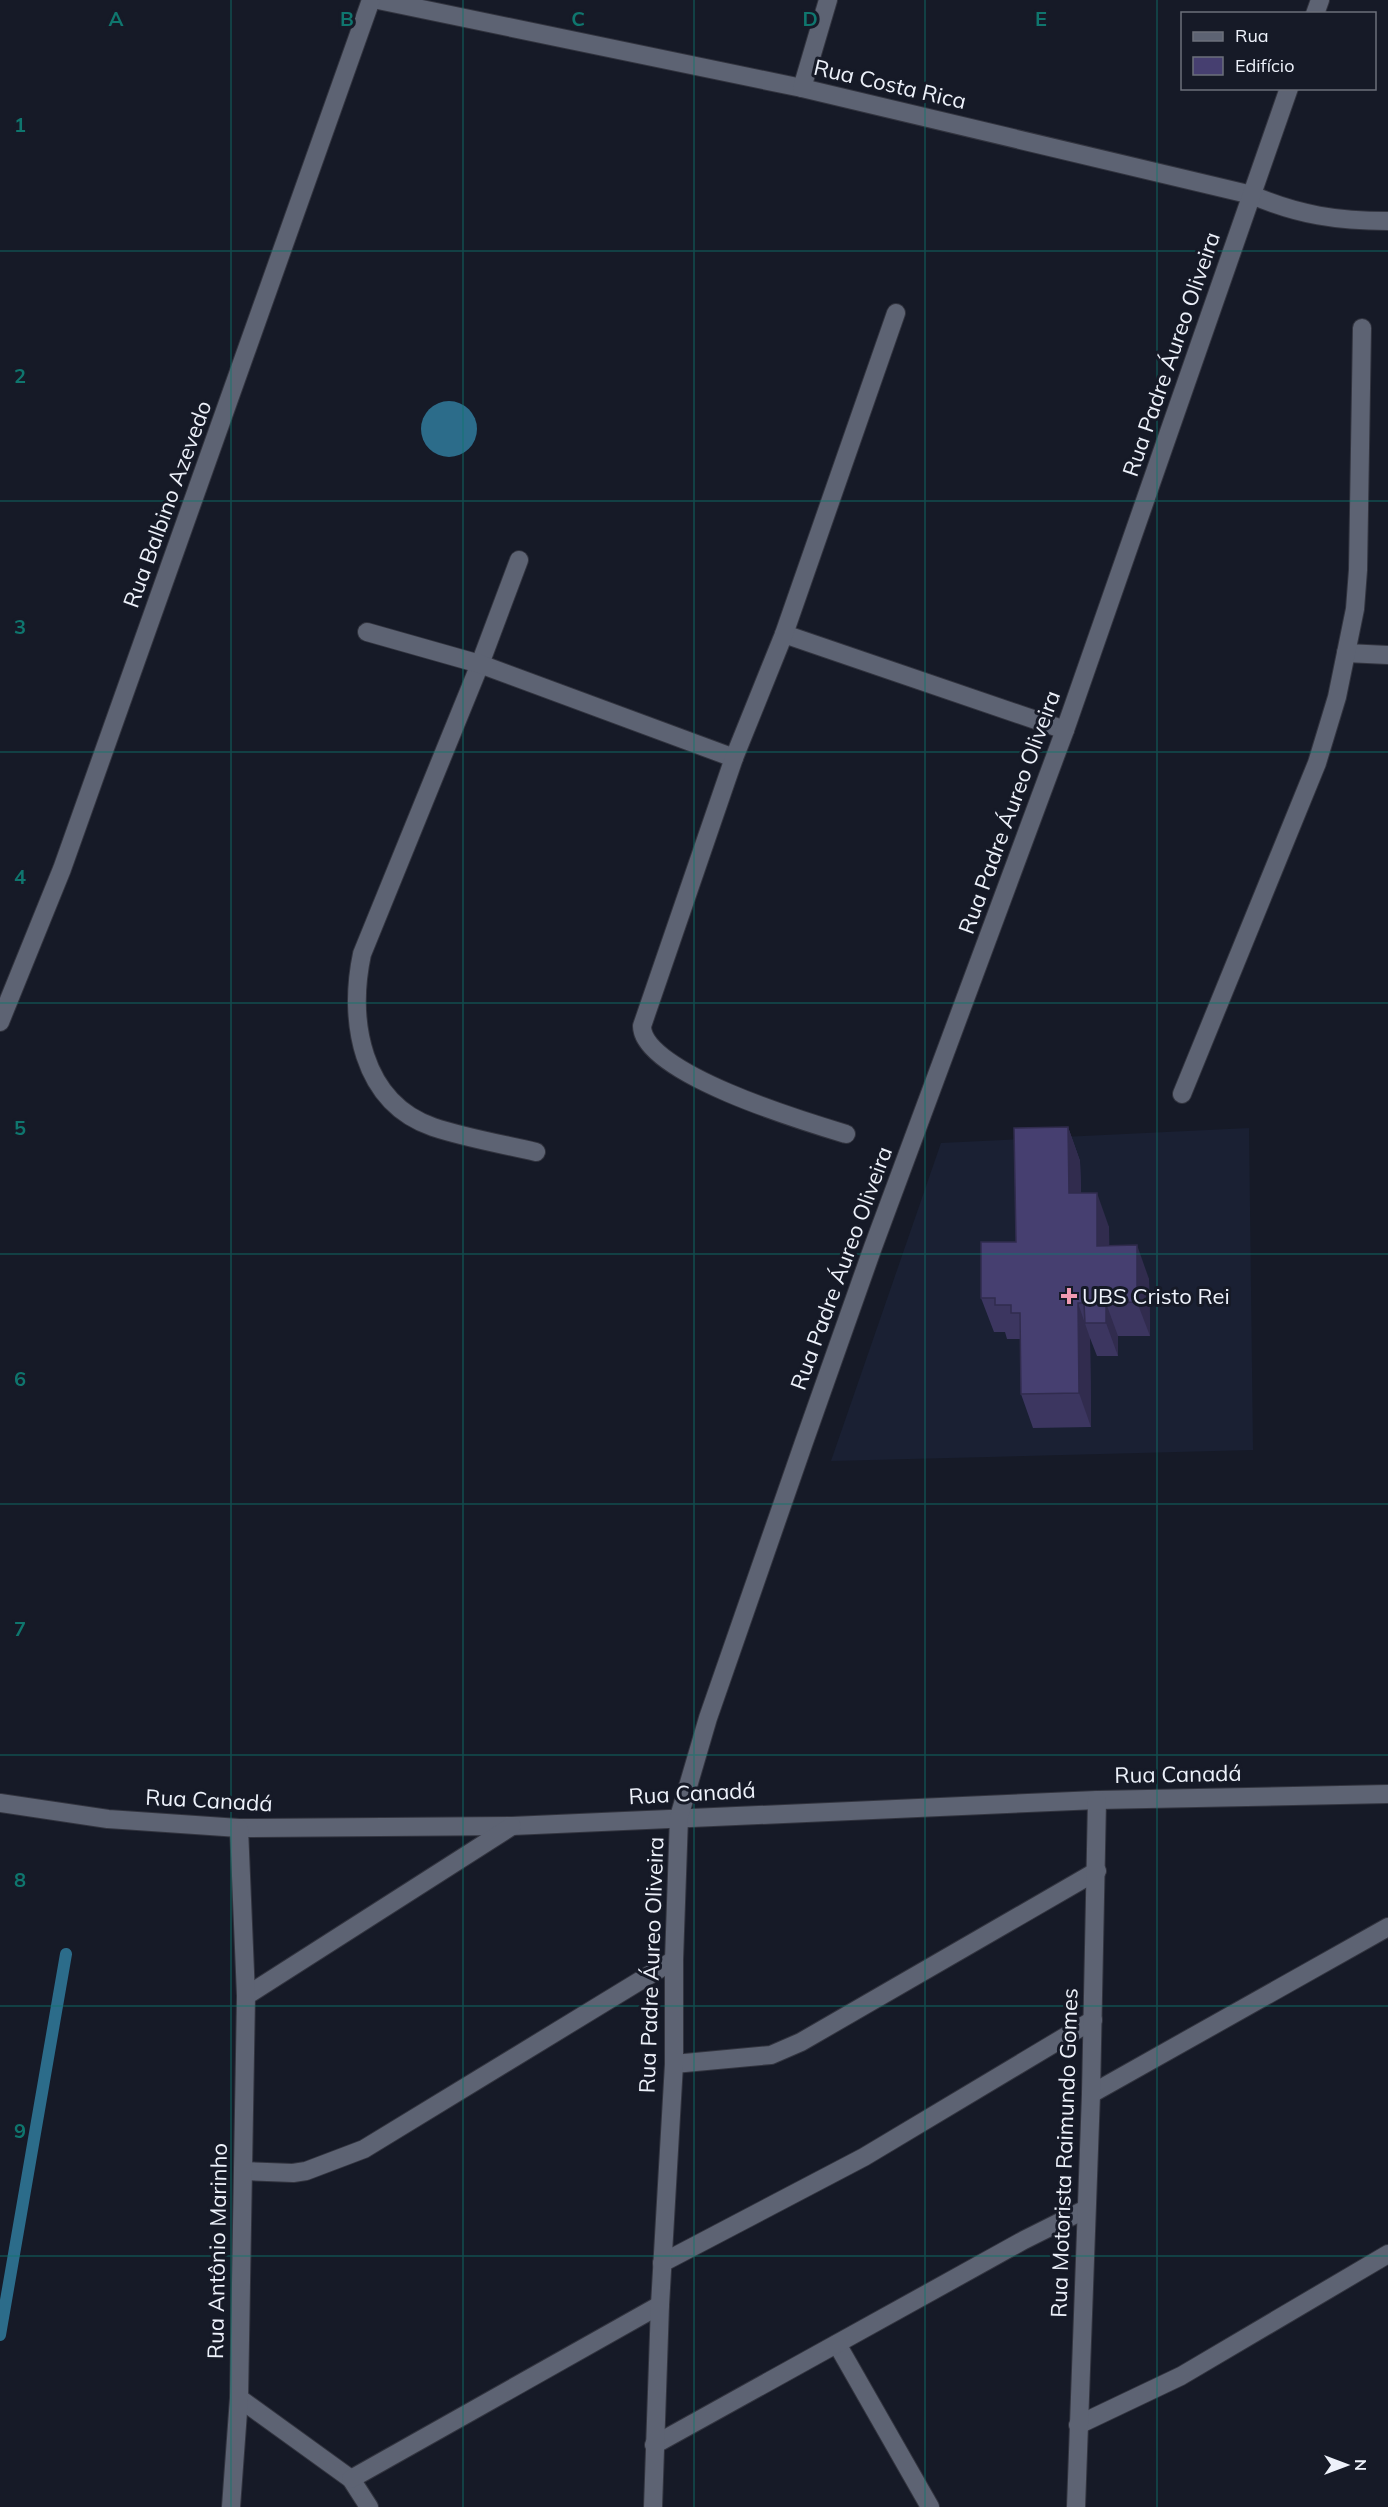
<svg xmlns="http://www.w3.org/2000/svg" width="1388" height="2507" font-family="Mulish,sans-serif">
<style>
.built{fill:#1a2033}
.water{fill:#2c6c8a}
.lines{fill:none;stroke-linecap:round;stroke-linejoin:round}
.stream{stroke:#2c6c8a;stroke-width:12}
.minor-casing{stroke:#32343f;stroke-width:20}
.minor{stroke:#5d6373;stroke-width:18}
.wall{fill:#3c3660}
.shaded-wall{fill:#312c4e}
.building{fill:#463f70;stroke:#312c4e;stroke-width:1.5}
.grid{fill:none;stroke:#0f766e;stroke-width:1.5;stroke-opacity:0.55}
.poi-dot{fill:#f19ab1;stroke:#161a27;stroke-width:2}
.labels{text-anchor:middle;stroke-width:6;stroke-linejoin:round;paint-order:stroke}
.street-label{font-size:22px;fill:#edf1fa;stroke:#161a27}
.poi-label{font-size:22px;fill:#edf1fa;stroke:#161a27;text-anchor:start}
.grid-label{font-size:20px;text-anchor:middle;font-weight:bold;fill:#0f766e;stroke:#161a27;stroke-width:6;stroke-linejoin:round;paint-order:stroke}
</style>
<rect width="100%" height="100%" fill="#161a27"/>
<polygon class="built" points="1249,1128 1253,1450 831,1461 941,1143"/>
<circle class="water" cx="449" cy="429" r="28"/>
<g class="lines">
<polyline class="stream" points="0,2335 66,1954"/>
<defs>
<g id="minor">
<path d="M378,0L802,88L1252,195C1298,215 1338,221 1388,221"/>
<polyline points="1315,14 1320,0"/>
<polyline points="802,88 828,0"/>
<path d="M519,560L480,664L362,954C348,1020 361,1102 433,1127C466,1138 502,1144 536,1152"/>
<polyline points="367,632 480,664 734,758"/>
<polyline points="784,634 1065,730"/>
<polyline points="1346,653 1388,655"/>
<polyline points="0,1022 62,869 371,0"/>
<polyline points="1182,1094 1317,763 1337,697 1355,609 1358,570 1362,328"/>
<path d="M846,1134C806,1122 642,1073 642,1026L734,758L784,634L896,313"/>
<polyline points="0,1803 108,1819 239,1828 512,1826 1097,1800 1388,1794"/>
<polyline points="246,1996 512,1826"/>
<polyline points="674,2064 771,2055 801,2042 1097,1871"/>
<polyline points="1091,2094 1388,1927"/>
<polyline points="243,2171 293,2173 306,2171 364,2149 674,1960"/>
<polyline points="662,2263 864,2157 1093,2020"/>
<polyline points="837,2344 930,2507"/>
<polyline points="239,2398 351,2479 369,2507"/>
<polyline points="1078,2425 1181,2376 1388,2254"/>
<polyline points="654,2445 1024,2240 1086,2209"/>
<polyline points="351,2479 660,2305"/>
<polyline points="231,2507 239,2398 246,1996 239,1828"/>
<polyline points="653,2507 660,2305 674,2064 674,1960 679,1817 708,1718 804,1442 873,1247 1065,730 1289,88"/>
<polyline points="1076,2507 1091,2094 1097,1800"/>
</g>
</defs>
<use href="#minor" class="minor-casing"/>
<use href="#minor" class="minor"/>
</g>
<polygon class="wall" points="1068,1127 1080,1161 1081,1193 1109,1227 1109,1246 1149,1279 1150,1336 1118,1336 1118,1356 1097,1356 1090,1338 1091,1427 1033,1428 1021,1394 1020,1339 1007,1339 1005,1332 994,1332 981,1298 1016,1242"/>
<g class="shaded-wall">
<polygon points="1068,1127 1080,1161 1082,1227 1069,1193"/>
<polygon points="1097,1193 1109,1227 1110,1280 1097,1246"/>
<polygon points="1137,1245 1149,1279 1150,1336 1137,1302"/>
<polygon points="1078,1303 1090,1338 1091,1427 1079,1393"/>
<polygon points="1106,1303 1118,1336 1118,1356 1106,1323"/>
</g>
<polygon class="building" points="1068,1127 1069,1193 1097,1193 1097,1246 1137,1245 1137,1302 1106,1303 1106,1323 1085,1323 1084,1303 1078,1303 1079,1393 1021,1394 1020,1313 1011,1313 1011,1305 995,1305 995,1298 981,1298 981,1242 1016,1242 1014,1128"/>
<path class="grid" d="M231,0V2507M463,0V2507M694,0V2507M925,0V2507M1157,0V2507M0,251H1388M0,501H1388M0,752H1388M0,1003H1388M0,1254H1388M0,1504H1388M0,1755H1388M0,2006H1388M0,2256H1388"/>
<path class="poi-dot" d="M1066 1287h6v6h6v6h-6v6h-6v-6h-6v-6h6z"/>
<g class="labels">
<g class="street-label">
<text transform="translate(890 84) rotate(13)" y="8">Rua Costa Rica</text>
<text transform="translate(1171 354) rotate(-71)" y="8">Rua Padre Áureo Oliveira</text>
<text transform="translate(167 504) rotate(-70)" y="8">Rua Balbino Azevedo</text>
<text transform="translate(1009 812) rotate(-70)" y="8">Rua Padre Áureo Oliveira</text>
<text transform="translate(841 1268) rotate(-70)" y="8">Rua Padre Áureo Oliveira</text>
<text transform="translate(1178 1774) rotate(-1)" y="8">Rua Canadá</text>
<text transform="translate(692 1793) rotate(-3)" y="8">Rua Canadá</text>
<text transform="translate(209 1800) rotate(3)" y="8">Rua Canadá</text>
<text transform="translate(651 1965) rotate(-88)" y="8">Rua Padre Áureo Oliveira</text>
<text transform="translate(1064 2153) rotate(-88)" y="8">Rua Motorista Raimundo Gomes</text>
<text transform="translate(217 2251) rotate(-89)" y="8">Rua Antônio Marinho</text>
</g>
<g class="poi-label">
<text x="1082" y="1304">UBS Cristo Rei</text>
</g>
</g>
<g class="grid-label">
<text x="116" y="26">A</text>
<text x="347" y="26">B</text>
<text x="578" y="26">C</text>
<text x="810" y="26">D</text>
<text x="1041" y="26">E</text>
<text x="20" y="132">1</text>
<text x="20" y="383">2</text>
<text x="20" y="634">3</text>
<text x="20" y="884">4</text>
<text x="20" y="1135">5</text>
<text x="20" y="1386">6</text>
<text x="20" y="1636">7</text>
<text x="20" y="1887">8</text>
<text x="20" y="2138">9</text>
</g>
<rect x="1181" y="12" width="195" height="78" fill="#161a27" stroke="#6c707b" stroke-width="1.5"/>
<rect x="1193" y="32" width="30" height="9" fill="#5d6373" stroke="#6c707b" stroke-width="1.5"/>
<text x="1235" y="42" font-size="18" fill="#edf1fa">Rua</text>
<rect x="1193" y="57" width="30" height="18" fill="#463f70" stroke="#6c707b" stroke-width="1.5"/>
<text x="1235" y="72" font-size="18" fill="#edf1fa">Edifício</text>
<g transform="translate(1346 2465) rotate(90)" stroke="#161a27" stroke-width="4.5" paint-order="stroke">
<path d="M0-4.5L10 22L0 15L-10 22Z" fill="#edf1fa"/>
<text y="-9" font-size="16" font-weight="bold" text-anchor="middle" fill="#edf1fa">N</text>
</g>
</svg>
